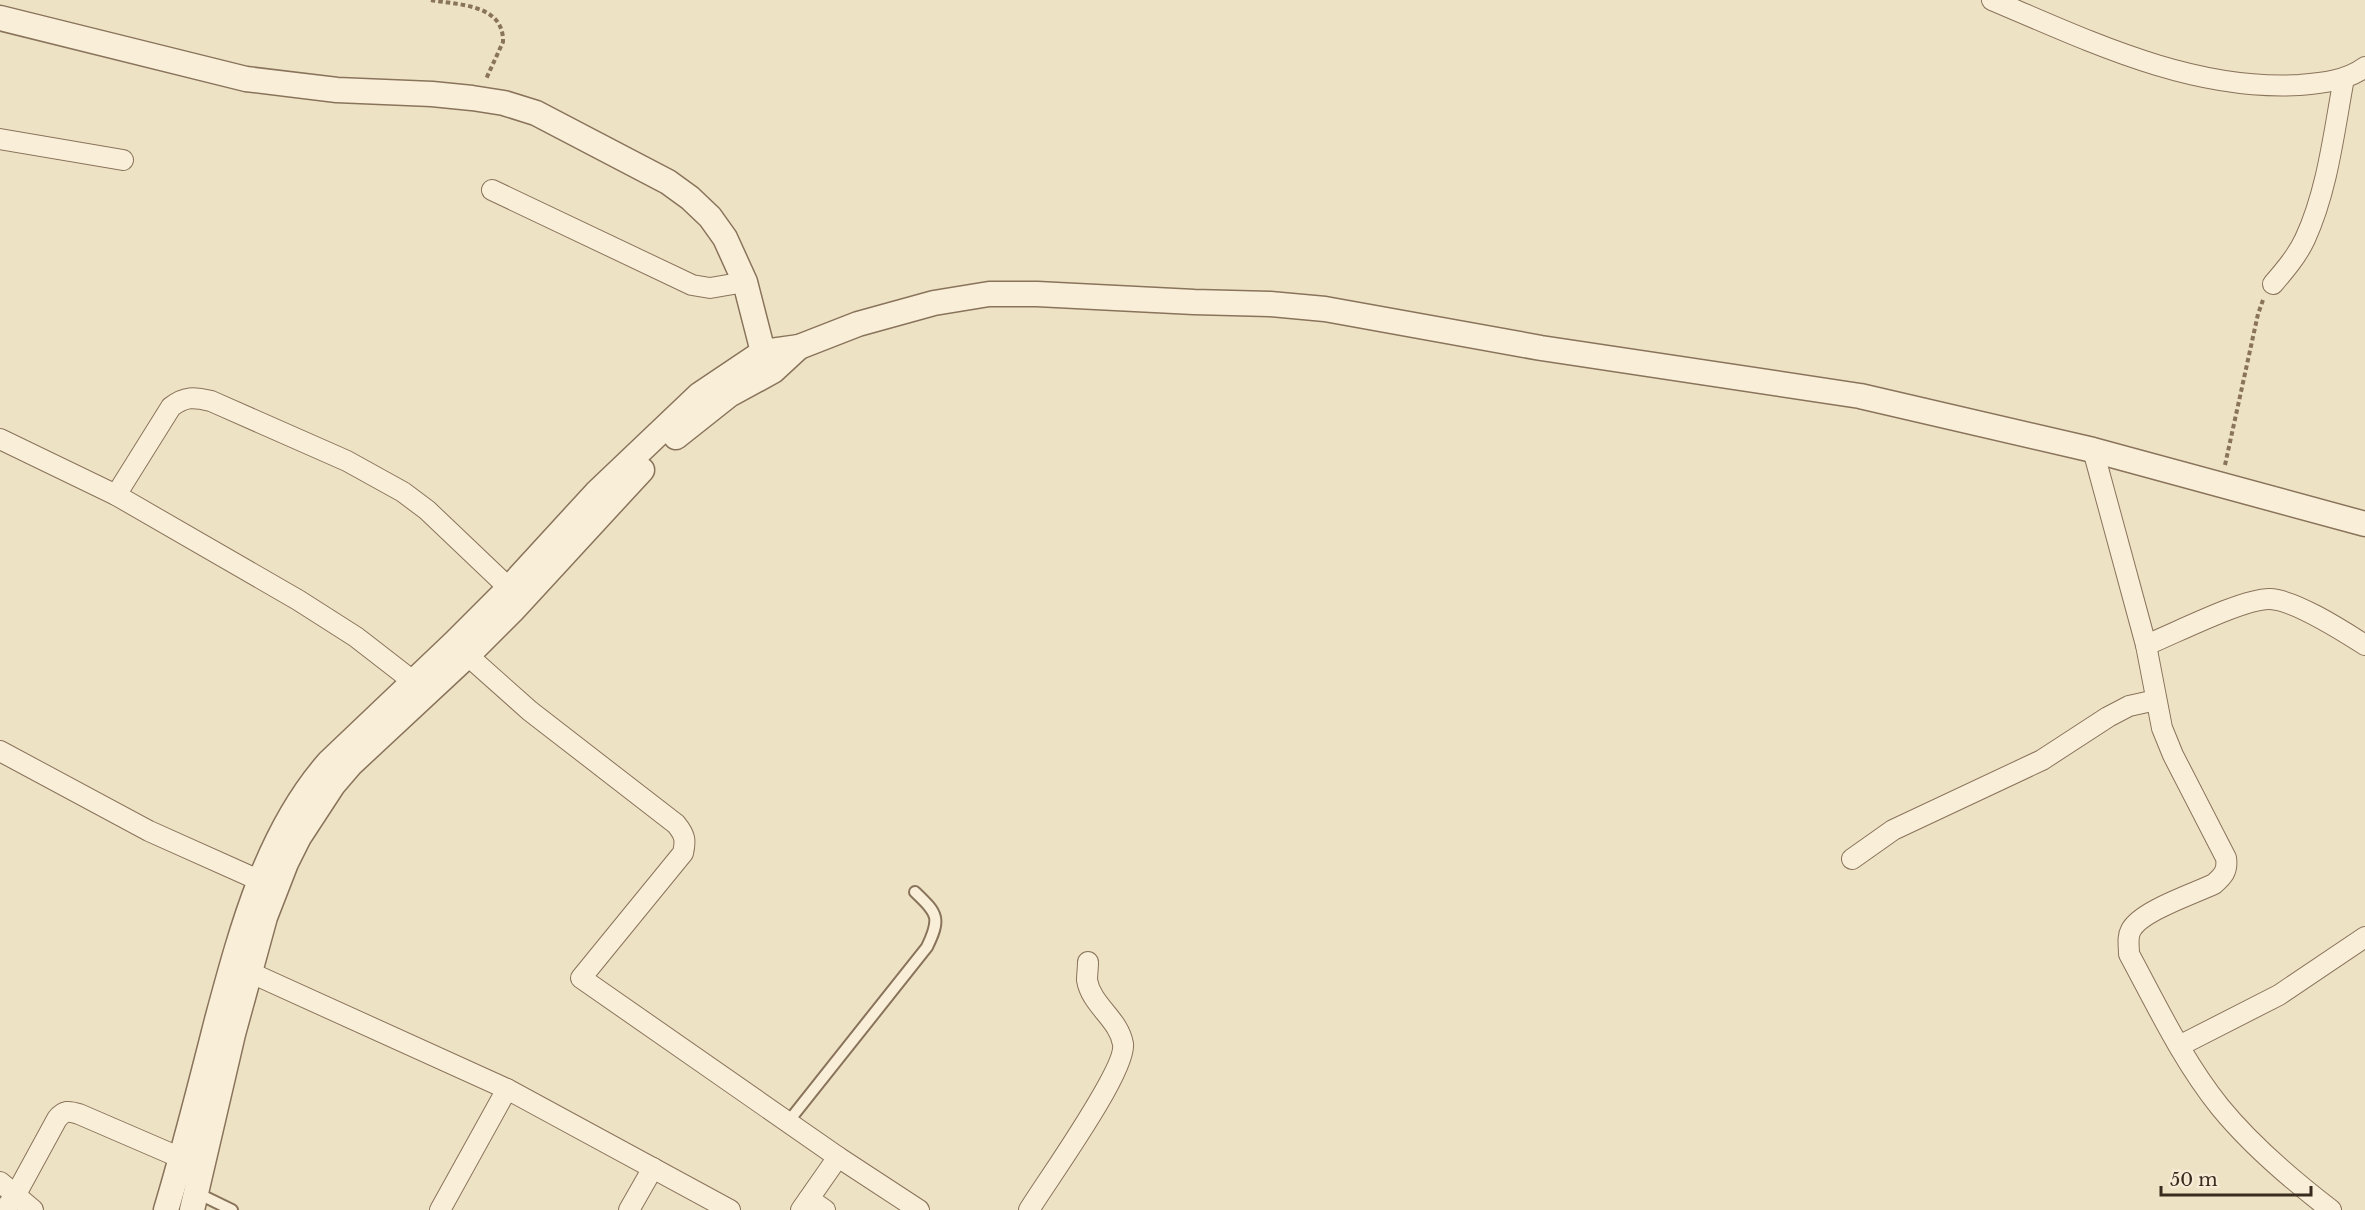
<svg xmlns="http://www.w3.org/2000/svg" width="2365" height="1210" font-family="'Libre Baskerville',serif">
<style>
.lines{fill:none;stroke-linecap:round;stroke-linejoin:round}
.service-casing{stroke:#89735b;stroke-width:14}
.minor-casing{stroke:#89735b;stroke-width:22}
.tertiary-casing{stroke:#89735b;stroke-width:27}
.path{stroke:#89735b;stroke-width:4;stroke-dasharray:4.5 3;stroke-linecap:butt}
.service{stroke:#f9efd8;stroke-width:10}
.minor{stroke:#f9efd8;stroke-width:20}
.tertiary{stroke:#f9efd8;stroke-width:24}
</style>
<rect width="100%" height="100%" fill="#eee2c5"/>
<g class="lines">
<defs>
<g id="service">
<path d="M788,1122L927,947C941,918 938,914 915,892"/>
<polyline points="197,1193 232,1210"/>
</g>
<g id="minor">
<path d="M1992,0C2089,41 2191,91 2299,85C2322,83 2346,81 2365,67"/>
<polyline points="0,139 123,160"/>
<polyline points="492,190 692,285 710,288 745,282"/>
<path d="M2273,284C2285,270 2297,256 2305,239C2328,189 2334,131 2344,78"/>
<polyline points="0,439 116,495 298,600 356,637 414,682"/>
<path d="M2093,450L2146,645L2162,728L2173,755L2226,858C2228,871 2223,876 2214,884C2193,894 2141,911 2131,930C2127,937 2129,946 2129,954C2157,1006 2183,1061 2220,1107C2251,1145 2292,1180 2331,1210"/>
<path d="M116,495L171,407C185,396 194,397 211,401L347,461L403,492L427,510L509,588"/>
<path d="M2146,645C2174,634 2244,598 2270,599C2295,600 2343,631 2365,645"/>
<path d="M457,646L530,711L676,824C685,835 686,840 683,853L581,978L838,1157L919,1210"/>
<polyline points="0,751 149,831 272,886"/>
<polyline points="1852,859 1893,830 2042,760 2108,717 2129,706 2156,700"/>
<polyline points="249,972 507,1089 730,1210"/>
<polyline points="2179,1046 2279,995 2365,937"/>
<polyline points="0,1182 33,1210"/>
<polyline points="809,1199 825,1210"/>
<path d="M4,1210L15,1196L57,1119C64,1110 69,1111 79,1114L181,1158"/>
<polyline points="440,1210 507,1089"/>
<polyline points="629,1210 653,1168"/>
<polyline points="801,1210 838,1157"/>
<path d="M1029,1210C1046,1182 1127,1070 1123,1044C1119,1019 1091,1005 1087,980C1087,975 1088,968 1088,962"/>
</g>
<g id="tertiary">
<polyline points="0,18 246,79 337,90 432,94 472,98 504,103 536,113 668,182 690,198 710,217 725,238 745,282 763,352 771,366"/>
<polyline points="676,437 729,395 773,371 799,347"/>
<path d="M166,1210C185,1147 201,1083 217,1020C241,931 267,832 329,762L454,643L509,588L596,493L699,395L763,352L799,347L858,324L934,303L989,294H1037L1194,302L1270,304L1325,309L1541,348L1860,396L2093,450L2365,524"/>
<polyline points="192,1210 233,1034 265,917 286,863 299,837 333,785 351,764 468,655 512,611 642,470"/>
</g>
</defs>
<use href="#service" class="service-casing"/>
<use href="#minor" class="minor-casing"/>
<use href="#tertiary" class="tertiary-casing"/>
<g class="path">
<path d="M431,0C456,5 504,3 503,42L486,79"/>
<polyline points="2225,465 2258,314 2263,300"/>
</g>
<use href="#service" class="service"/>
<use href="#minor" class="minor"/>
<use href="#tertiary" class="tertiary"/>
</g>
<path d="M2161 1186v9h150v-9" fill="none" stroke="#3a2b1f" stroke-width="3"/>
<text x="2170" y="1186" font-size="18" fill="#3a2b1f" stroke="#f6ecd5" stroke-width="4.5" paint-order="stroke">50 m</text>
</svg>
